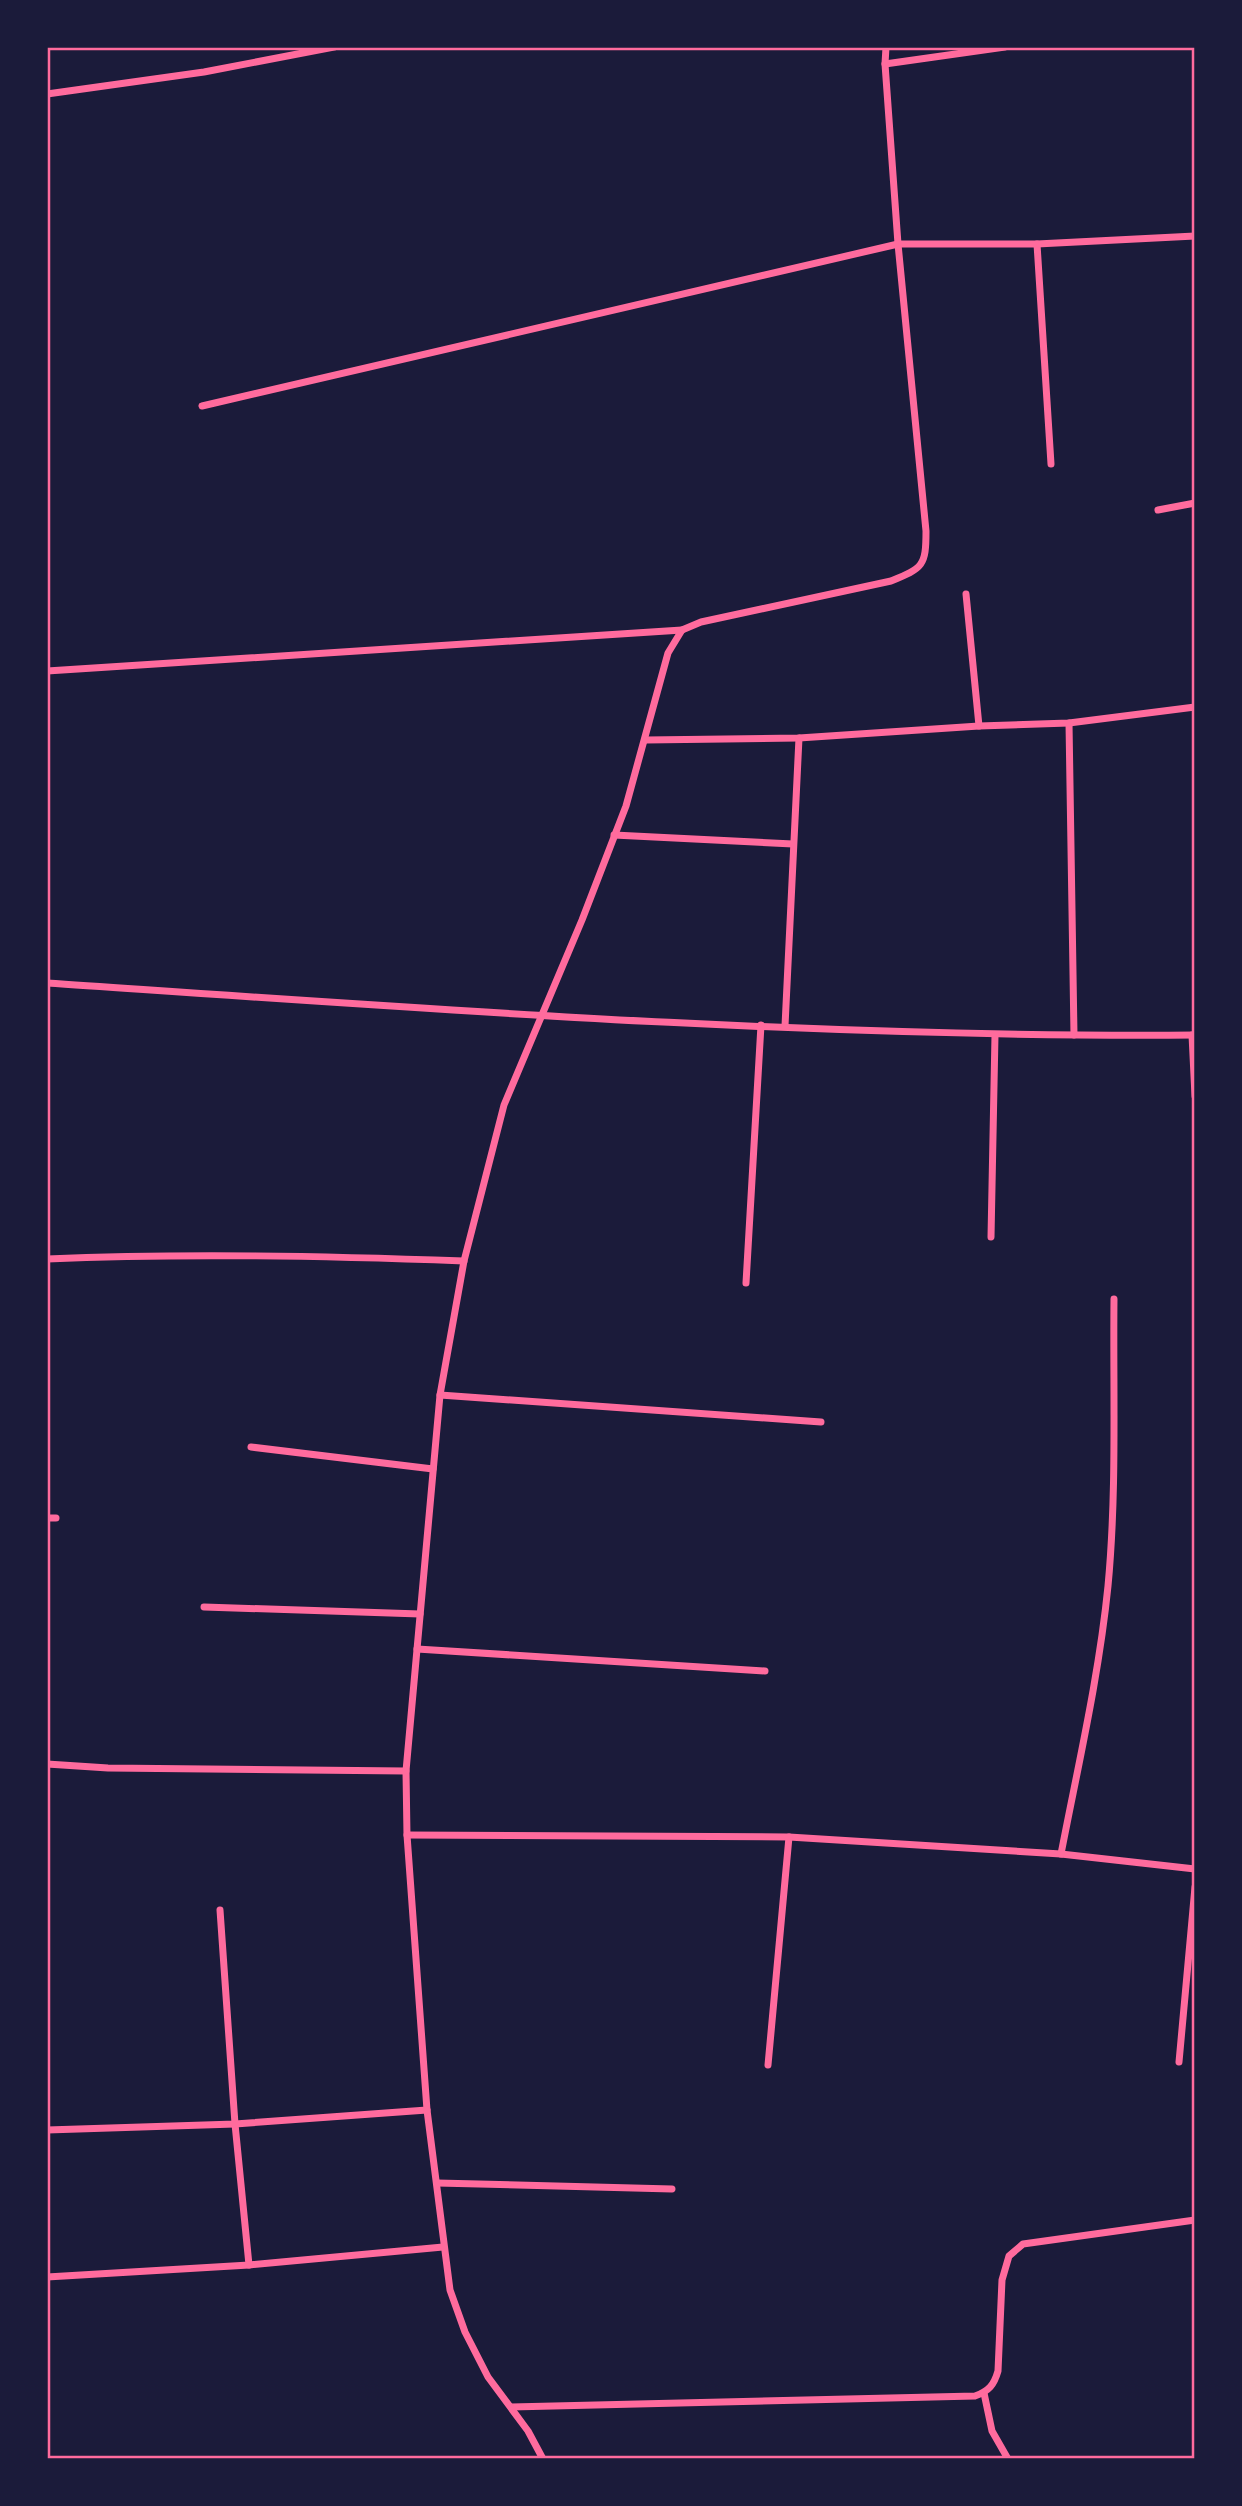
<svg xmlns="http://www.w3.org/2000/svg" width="1242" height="2506" font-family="'Sofia Sans Condensed',sans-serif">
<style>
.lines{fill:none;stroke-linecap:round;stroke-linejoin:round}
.minor{stroke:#ff6b9d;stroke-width:7}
.neatline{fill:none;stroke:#ff6b9d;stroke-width:2.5}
</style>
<rect width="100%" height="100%" fill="#1b1b3a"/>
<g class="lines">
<g class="minor">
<polyline points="885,64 1005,47"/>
<polyline points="47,94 204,72 334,47"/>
<polyline points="1037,244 1051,464"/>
<polyline points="202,406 898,244 1037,244 1195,236"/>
<polyline points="1158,510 1195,503"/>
<polyline points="966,594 979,726"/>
<polyline points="47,671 682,630"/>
<polyline points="1069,723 1074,1035"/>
<polyline points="646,740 799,738 979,726 1069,723 1195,707"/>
<polyline points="614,835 793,844"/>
<path d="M47,983C429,1009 812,1038 1195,1035"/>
<polyline points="785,1026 799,738"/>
<polyline points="1192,1035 1195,1096"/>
<polyline points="991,1237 995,1035"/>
<path d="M47,1259C186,1253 325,1256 464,1261"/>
<polyline points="746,1283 761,1025"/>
<polyline points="440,1395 821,1422"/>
<polyline points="251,1447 433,1469"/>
<polyline points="47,1518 56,1518"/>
<polyline points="204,1607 420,1614"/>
<polyline points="417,1649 765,1671"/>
<polyline points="47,1764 108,1768 406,1771"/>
<polyline points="407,1835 789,1837 1061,1854 1195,1869"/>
<path d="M1061,1854C1078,1766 1099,1676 1108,1586C1117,1491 1113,1394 1114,1299"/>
<polyline points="220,1910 235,2124 249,2265"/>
<polyline points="1179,2062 1195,1887"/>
<polyline points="768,2065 789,1837"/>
<polyline points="47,2130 235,2124 427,2110"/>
<polyline points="437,2183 672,2189"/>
<polyline points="47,2277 249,2265 443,2247"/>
<polyline points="984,2393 992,2431 1008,2459"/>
<path d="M511,2407L975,2396C989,2391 994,2385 998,2371L1002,2280L1009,2256L1023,2244L1195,2220"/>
<path d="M543,2459L528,2431L488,2377L465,2332L450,2290L427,2110L407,1835L406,1771L440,1395L464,1261L504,1105L582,920L626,806L668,653L682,630L701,622L891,581C923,568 926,566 926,531L898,244L885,64L886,47"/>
</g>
</g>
<rect width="1242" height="2506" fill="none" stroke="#1b1b3a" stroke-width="98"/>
<rect x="49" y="49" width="1144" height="2408" class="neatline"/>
</svg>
